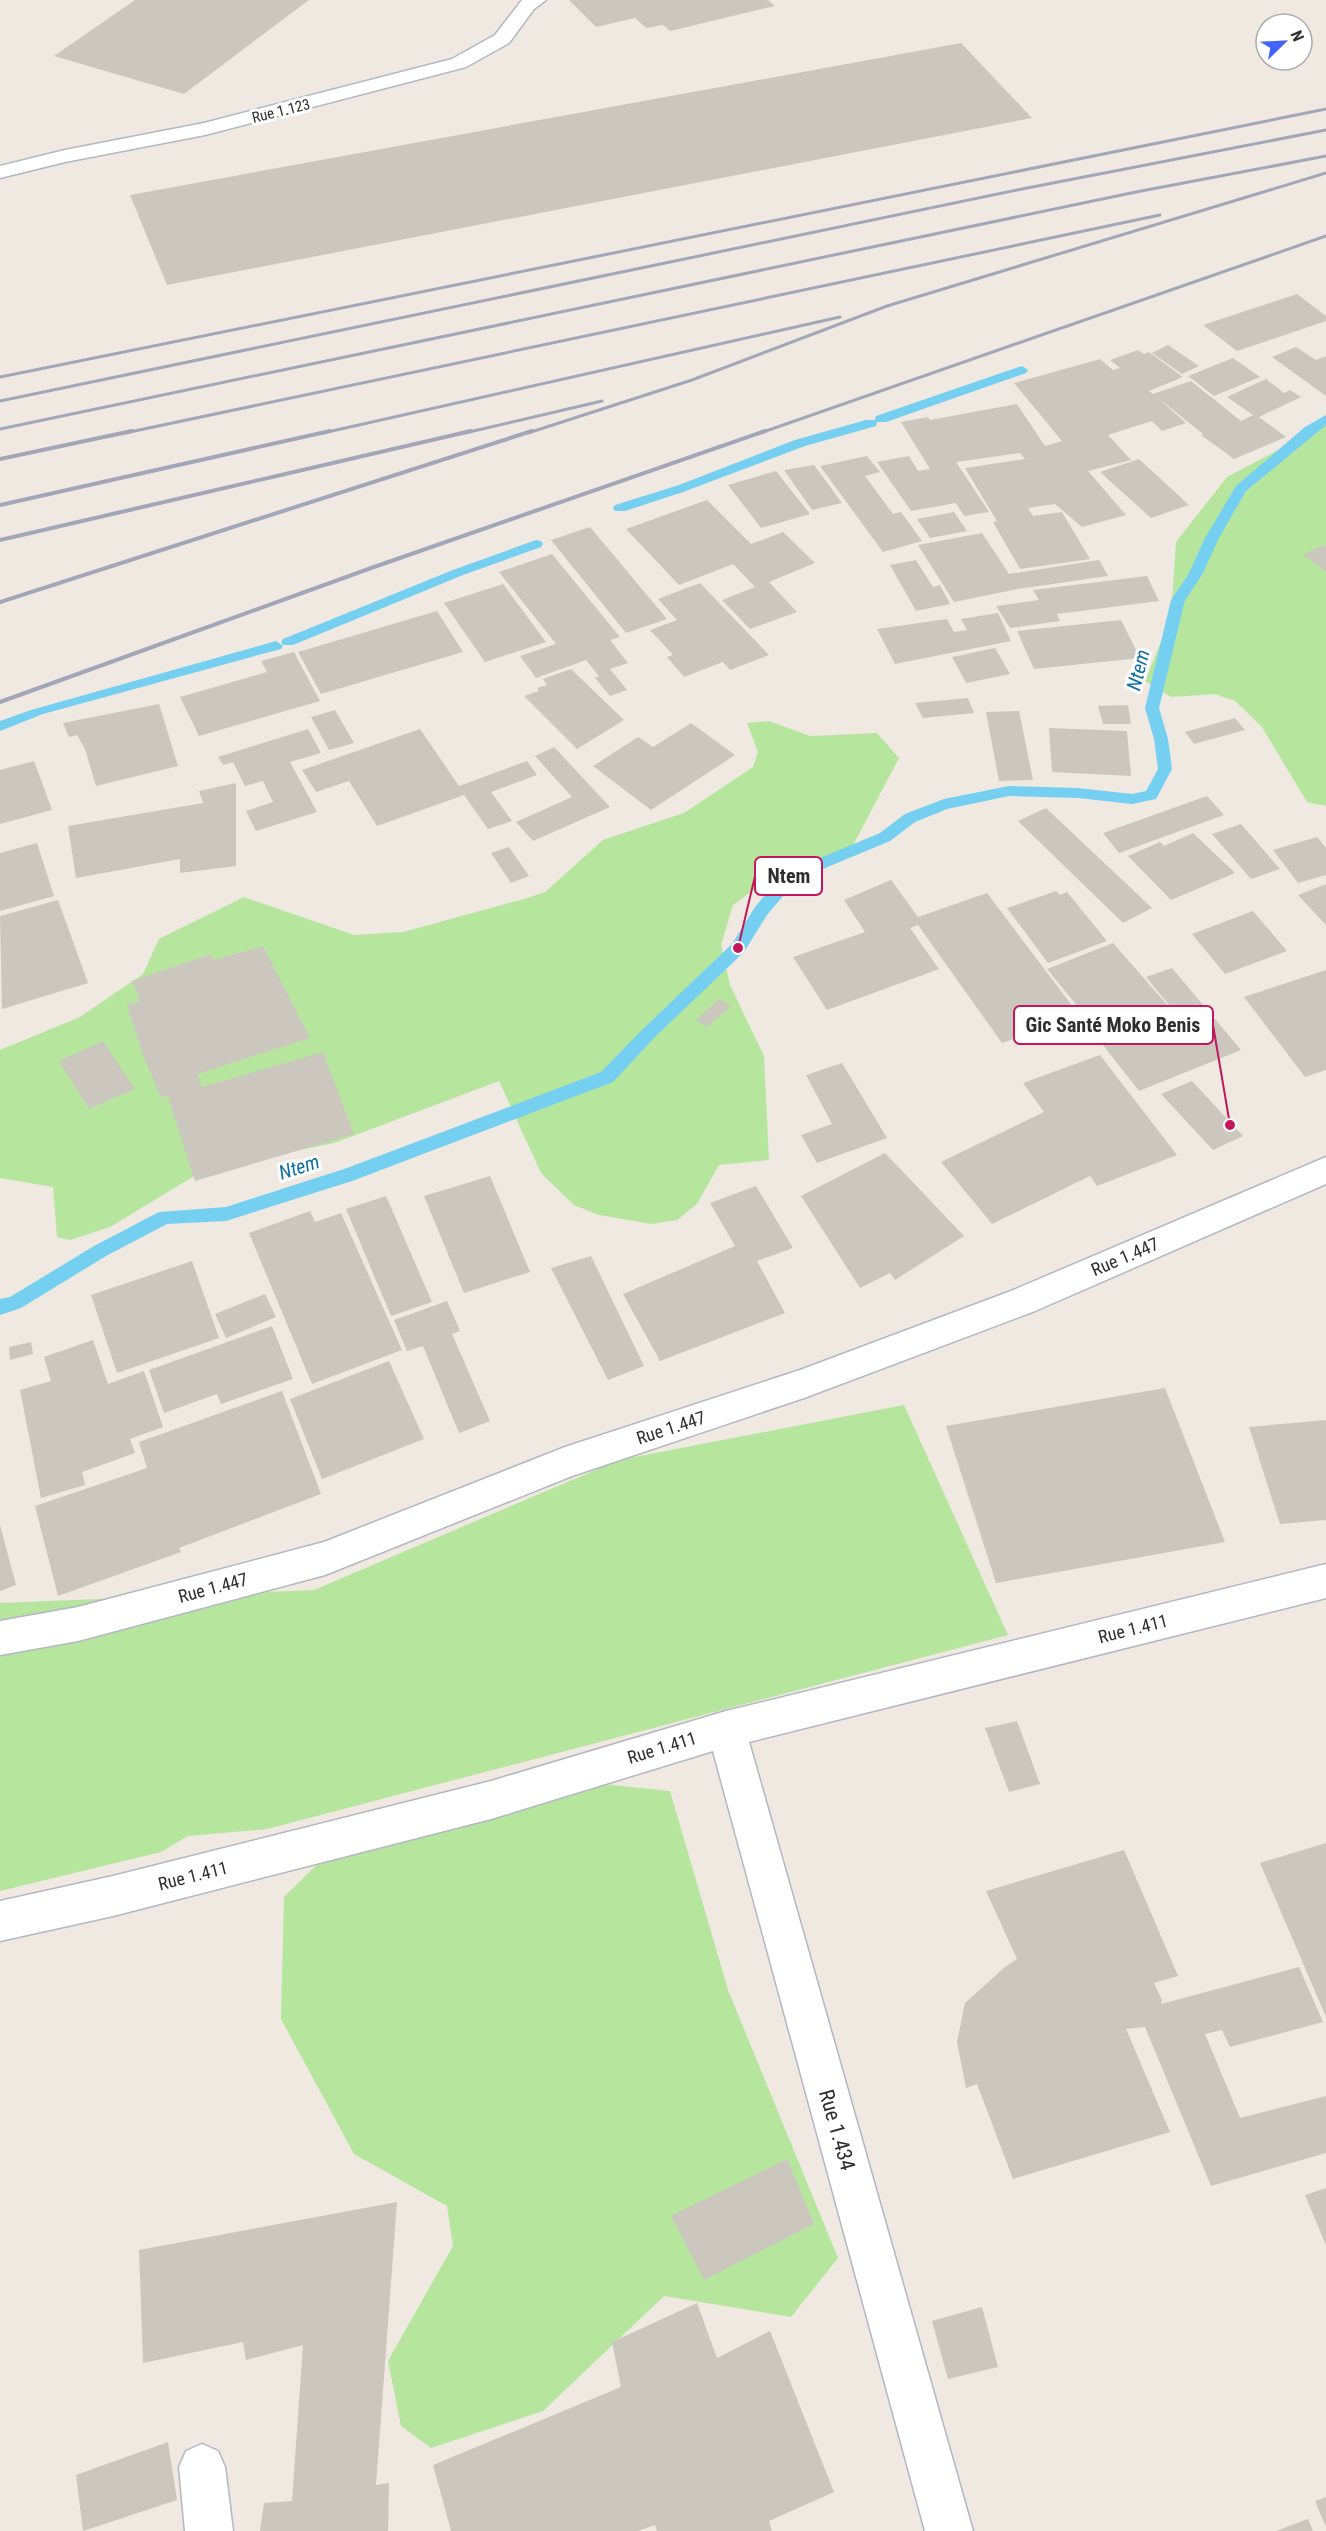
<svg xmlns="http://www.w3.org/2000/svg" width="1326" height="2531" font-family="'Roboto Condensed',sans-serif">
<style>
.green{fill:#b6e59e}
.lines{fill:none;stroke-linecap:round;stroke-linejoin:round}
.stream{fill:#75cff0;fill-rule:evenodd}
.building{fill:#cbc7bf}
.street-casing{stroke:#b4b7c1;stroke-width:3}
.street{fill:#fff;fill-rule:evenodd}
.rail-far1{stroke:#a3a6b8;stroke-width:3}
.rail{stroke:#a3a6b8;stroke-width:4}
.labels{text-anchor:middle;stroke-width:6;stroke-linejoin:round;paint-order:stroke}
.far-street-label{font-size:15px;fill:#2e2e2e;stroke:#fff}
.street-label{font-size:18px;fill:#2e2e2e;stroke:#fff}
.water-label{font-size:20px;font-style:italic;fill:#0d6fa3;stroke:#fff}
.near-street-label{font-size:21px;fill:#2e2e2e;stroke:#fff}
.leader{fill:none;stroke:#c2185b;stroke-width:2}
.callout-dot{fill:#c2185b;stroke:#fff;stroke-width:2}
.callout{fill:#fff;stroke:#c2185b;stroke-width:2}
.callout-label{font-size:20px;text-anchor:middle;font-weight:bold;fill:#2e2e2e}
</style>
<rect width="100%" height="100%" fill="#efe9e1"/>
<g class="green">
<polygon points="1326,418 1326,806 1307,802 1262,727 1235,701 1215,694 1171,697 1145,681 1171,617 1176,542 1227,477 1299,439"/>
<polygon points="769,721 810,736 877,733 899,758 850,851 767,880 733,905 721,945 730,985 764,1056 769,1160 719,1165 697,1204 677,1220 651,1224 599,1215 574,1205 541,1173 499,1081 334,1143 204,1170 110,1227 70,1240 57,1237 53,1187 0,1178 0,1050 80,1017 143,974 159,939 244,897 354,935 403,932 524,899 545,892 603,840 684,813 753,767 758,752 747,723"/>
<polygon points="904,1405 1008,1635 267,1829 188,1836 161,1852 0,1891 0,1603 314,1590 619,1460"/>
<polygon points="593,1783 670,1791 728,1990 838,2258 791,2317 664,2296 543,2411 431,2448 401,2426 388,2361 453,2246 447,2206 354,2154 281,2019 284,1897 345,1837"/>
</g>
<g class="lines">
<g class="stream">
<polygon points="1022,366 1028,370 1026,373 886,422 877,422 876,426 805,446 683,492 625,511 615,511 613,508 615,505 679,485 795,440 866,420 875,420 876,416"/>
<polygon points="1326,415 1326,425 1246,491 1219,538 1202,575 1185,600 1159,708 1168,739 1172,769 1156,799 1132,804 1078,798 1009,796 947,809 915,822 890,841 818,871 783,896 767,915 744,952 655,1037 613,1082 352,1181 226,1221 167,1224 106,1256 21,1308 0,1315 0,1299 10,1297 94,1246 159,1212 226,1207 347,1168 601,1072 643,1029 732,944 755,907 771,888 808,863 880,833 905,814 944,799 1009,786 1078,788 1132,794 1146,791 1158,769 1154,739 1145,708 1171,600 1188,575 1205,538 1236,486 1305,427"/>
<polygon points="536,540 541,541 543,544 541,547 463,575 293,645 283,645 281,642 283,639 453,570"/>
<polygon points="276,641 283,646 281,649 43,714 0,731 0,721 31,710"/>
</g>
</g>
<g class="building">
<polygon points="135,0 309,0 184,94 54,56"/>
<polygon points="569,0 768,0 775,6 670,31 663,25 646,28 635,18 596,27"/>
<polygon points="961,43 1032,118 167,285 130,195"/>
<polygon points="1297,294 1326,316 1326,321 1237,351 1203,325"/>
<polygon points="1168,345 1199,366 1182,374 1152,353"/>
<polygon points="1296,347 1316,360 1326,356 1326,396 1272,357"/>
<polygon points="1138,350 1144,354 1149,352 1183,377 1149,391 1153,394 1191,381 1241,421 1253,415 1227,397 1266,379 1284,393 1290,390 1301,397 1259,417 1286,437 1234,459 1201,435 1203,434 1157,397 1186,423 1162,431 1152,421 1108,435 1131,460 1088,471 1126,515 1082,527 1055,504 1028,508 1033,516 1062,512 1090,559 1020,569 993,522 997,521 965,468 1025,459 1020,453 956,462 989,512 964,516 956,503 911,511 877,462 909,456 918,471 930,469 901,422 928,417 930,420 1017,404 1045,446 1062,441 1014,383 1100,359 1113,370 1120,368 1110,360"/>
<polygon points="1233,358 1260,377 1214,396 1188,376"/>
<polygon points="867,456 880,472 865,476 893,514 901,512 922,541 883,552 820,466"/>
<polygon points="1139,459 1189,505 1151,518 1100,472"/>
<polygon points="814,465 842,503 812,510 784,470"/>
<polygon points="776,471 810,514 761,528 728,485"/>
<polygon points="707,500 751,544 783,532 815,563 769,582 797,612 750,629 722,600 755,587 733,564 679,585 626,529"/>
<polygon points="954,512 967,531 930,538 917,519"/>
<polygon points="590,527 667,619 626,633 551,540"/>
<polygon points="982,533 1009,574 1099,560 1108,576 1018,589 954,602 918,545"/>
<polygon points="1326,545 1326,572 1303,554"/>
<polygon points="552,554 620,637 610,640 628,663 610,669 627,690 610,696 595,678 599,676 586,660 536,678 520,656 556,644 499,572"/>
<polygon points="916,560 933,587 940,585 950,604 916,611 890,565"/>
<polygon points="1147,576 1159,601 1057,614 1060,621 1010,628 996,606 1039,600 1033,590"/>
<polygon points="700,583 769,655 730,670 723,662 684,677 667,657 673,655 650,630 677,620 658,599"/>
<polygon points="503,584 546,642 485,662 444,603"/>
<polygon points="437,611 463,652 321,694 298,652"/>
<polygon points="998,613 1011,641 895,664 877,629 947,619 954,632 967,630 961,619"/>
<polygon points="1121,620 1140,658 1034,669 1017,631"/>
<polygon points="995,648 1010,674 966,683 952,657"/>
<polygon points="294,652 320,701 199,736 180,697 267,672 261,661"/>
<polygon points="571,669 624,720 577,749 524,696 539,691 537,688 547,685 543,679"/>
<polygon points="968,698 974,713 923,718 915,703"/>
<polygon points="159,704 178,766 96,786 85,749 77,735 69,737 63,723"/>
<polygon points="1128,705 1131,724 1103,724 1098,706"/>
<polygon points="335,710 354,743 329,750 311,717"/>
<polygon points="1019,711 1033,780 999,781 986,712"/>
<polygon points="1235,718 1245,730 1194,744 1185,732"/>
<polygon points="691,723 735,755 651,810 593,766 638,737 653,747"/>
<polygon points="1049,728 1127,731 1131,776 1052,772"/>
<polygon points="308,729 321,753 290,762 317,812 256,831 246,811 273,802 263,781 245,786 233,762 223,765 218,757"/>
<polygon points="420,729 459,786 527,761 537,775 491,792 512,821 488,829 464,795 377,826 349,781 316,792 302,770"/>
<polygon points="554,747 610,807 533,841 516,822 572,797 535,756"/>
<polygon points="34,761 52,810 0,824 0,770"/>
<polygon points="236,783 236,866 180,873 180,859 76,878 68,826 203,803 199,791"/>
<polygon points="1207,796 1224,815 1119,853 1103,833"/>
<polygon points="1046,808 1152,908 1123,923 1018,821"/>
<polygon points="1241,824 1280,869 1251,879 1212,834"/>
<polygon points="1193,833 1235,873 1171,900 1128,856 1160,842 1164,846"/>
<polygon points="1317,837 1326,848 1326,875 1298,883 1273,850"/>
<polygon points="37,843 54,896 0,911 0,853"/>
<polygon points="509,847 529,876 511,883 491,853"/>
<polygon points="891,880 918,917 987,893 1079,1015 1002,1043 918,925 910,928 939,969 827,1010 793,957 865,932 844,900"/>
<polygon points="1326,884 1326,925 1298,895"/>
<polygon points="1056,891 1060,895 1067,892 1107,941 1048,963 1007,908"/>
<polygon points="58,900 88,983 2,1009 0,916"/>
<polygon points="1253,911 1287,951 1225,974 1192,934"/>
<polygon points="1113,943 1170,1008 1102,1036 1047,969"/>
<polygon points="263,946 310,1038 197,1074 202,1087 323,1052 354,1134 195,1181 168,1097 160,1096 142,1052 127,1005 140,1001 132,981 211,954 214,960"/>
<polygon points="1172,968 1241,1050 1139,1091 1099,1040 1174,1011 1146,977"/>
<polygon points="1326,970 1326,1070 1305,1077 1244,997"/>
<polygon points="719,999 731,1006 707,1027 696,1020"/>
<polygon points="103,1041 135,1089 89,1109 59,1061"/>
<polygon points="1100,1055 1177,1155 1097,1186 1090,1176 992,1224 941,1162 1044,1112 1023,1083"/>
<polygon points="842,1063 887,1138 817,1163 801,1135 832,1124 806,1075"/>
<polygon points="1192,1081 1243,1136 1213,1150 1161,1094"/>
<polygon points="885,1153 964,1236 895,1280 890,1273 860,1288 801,1196"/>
<polygon points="490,1176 530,1272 464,1293 424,1196"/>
<polygon points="756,1186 793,1248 757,1261 785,1313 660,1361 623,1294 735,1246 710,1203"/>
<polygon points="386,1196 432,1302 391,1316 346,1209"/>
<polygon points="310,1211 315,1222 341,1213 402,1350 312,1384 249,1233"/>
<polygon points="591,1256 644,1366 608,1380 551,1268"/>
<polygon points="192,1261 219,1338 117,1373 91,1295"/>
<polygon points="265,1294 276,1317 226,1338 215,1314"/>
<polygon points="447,1301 460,1331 452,1334 490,1421 459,1433 423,1346 407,1351 394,1320"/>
<polygon points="272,1326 293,1379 221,1404 217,1394 164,1413 149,1370"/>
<polygon points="93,1340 108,1384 144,1371 163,1427 130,1439 135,1453 82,1472 85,1485 41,1498 20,1390 51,1381 44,1357"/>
<polygon points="31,1342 33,1354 10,1360 9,1347"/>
<polygon points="389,1361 424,1439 322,1479 290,1399"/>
<polygon points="1165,1388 1225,1542 996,1583 946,1426"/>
<polygon points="282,1391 321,1494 179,1548 181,1552 58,1596 35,1506 147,1468 139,1442"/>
<polygon points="1326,1420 1326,1520 1280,1524 1249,1427"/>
<polygon points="0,1525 16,1585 0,1591"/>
<polygon points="1017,1721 1040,1784 1009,1792 985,1728"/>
<polygon points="1326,1843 1326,2017 1260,1863"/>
<polygon points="1124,1850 1178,1976 1154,1983 1162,2000 1161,2004 1299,1967 1323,2022 1230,2047 1222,2030 1205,2034 1240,2118 1326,2096 1326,2153 1211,2186 1145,2027 1126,2029 1170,2132 1013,2179 977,2084 966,2088 957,2042 965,2003 1005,1967 1017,1959 986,1891"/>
<polygon points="787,2159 814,2224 704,2280 671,2216"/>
<polygon points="1326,2188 1326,2245 1305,2195"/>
<polygon points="397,2202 376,2485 389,2483 388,2531 260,2531 264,2503 292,2501 303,2345 246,2360 243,2342 143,2363 139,2250"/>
<polygon points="697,2303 717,2358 770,2331 834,2492 769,2521 772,2531 657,2531 655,2525 638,2531 451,2531 433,2465 621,2387 612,2342"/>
<polygon points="982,2307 998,2367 948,2379 932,2321"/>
<polygon points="168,2442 177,2500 83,2531 76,2475"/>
<polygon points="1326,2497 1326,2527 1315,2501"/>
<polygon points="1308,2519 1313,2531 1276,2531"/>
</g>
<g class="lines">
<defs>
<g id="street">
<polygon points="522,0 546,0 534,9 509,43 466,67 205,135 65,162 0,178 0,166 65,150 204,123 452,59 495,35"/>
<polygon points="1326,1157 1326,1184 1035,1311 804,1398 572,1476 325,1575 78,1641 0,1655 0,1621 78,1607 324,1542 565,1447 800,1370 1011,1291"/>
<polygon points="1326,1564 1326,1598 749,1742 973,2531 925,2531 713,1751 491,1819 113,1916 0,1941 0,1901 113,1876 491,1781 726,1711"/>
<polygon points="202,2444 218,2451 225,2467 233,2531 185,2531 179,2467 186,2451"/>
</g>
</defs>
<use href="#street" class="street-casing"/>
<use href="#street" class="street"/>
<g class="rail-far1">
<polyline points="0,377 1326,109"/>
<polyline points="0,401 1022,189 1326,130"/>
<polyline points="0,429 1136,192 1326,156"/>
<polyline points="125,433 1160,215"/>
<polyline points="323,433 840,317"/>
<polyline points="465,433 602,401"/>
<polyline points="528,433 692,380 887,306 1326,173"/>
<polyline points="760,433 1326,236"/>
</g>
<g class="rail">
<polyline points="0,459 132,431"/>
<polyline points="0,505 330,431"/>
<polyline points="0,540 471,431"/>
<polyline points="0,602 532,431"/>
<polyline points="0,702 374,567 765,431"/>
</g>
</g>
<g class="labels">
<g class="far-street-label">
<text transform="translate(281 111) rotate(-14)" y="5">Rue 1.123</text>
</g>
<g class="street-label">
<text transform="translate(1125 1257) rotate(-23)" y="6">Rue 1.447</text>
<text transform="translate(671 1428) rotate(-18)" y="6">Rue 1.447</text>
<text transform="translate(213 1588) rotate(-15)" y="6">Rue 1.447</text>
<text transform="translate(1133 1629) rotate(-14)" y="6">Rue 1.411</text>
<text transform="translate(662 1748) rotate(-17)" y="6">Rue 1.411</text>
<text transform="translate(193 1876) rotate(-14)" y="6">Rue 1.411</text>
</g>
<g class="water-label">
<text transform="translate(1138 670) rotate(-76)" y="7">Ntem</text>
<text transform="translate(299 1167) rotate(-18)" y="7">Ntem</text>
</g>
<g class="near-street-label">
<text transform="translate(837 2130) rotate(74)" y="7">Rue 1.434</text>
</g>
</g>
<path class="leader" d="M738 948L755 876M1230 1125L1213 1025"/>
<g class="callout-dot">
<circle cx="738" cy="948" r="6"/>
<circle cx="1230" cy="1125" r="6"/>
</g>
<g class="callout">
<rect x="755" y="857" width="67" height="38" rx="6"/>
<rect x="1014" y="1006" width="199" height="38" rx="6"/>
</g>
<g class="callout-label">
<text x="789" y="883">Ntem</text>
<text x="1113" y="1032">Gic Santé Moko Benis</text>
</g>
<g transform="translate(1284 42) rotate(66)"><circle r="28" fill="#ffffff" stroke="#ababab" stroke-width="1.5"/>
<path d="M0-4.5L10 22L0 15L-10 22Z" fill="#4264fb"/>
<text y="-9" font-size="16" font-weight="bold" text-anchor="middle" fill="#2e2e2e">N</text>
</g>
</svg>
